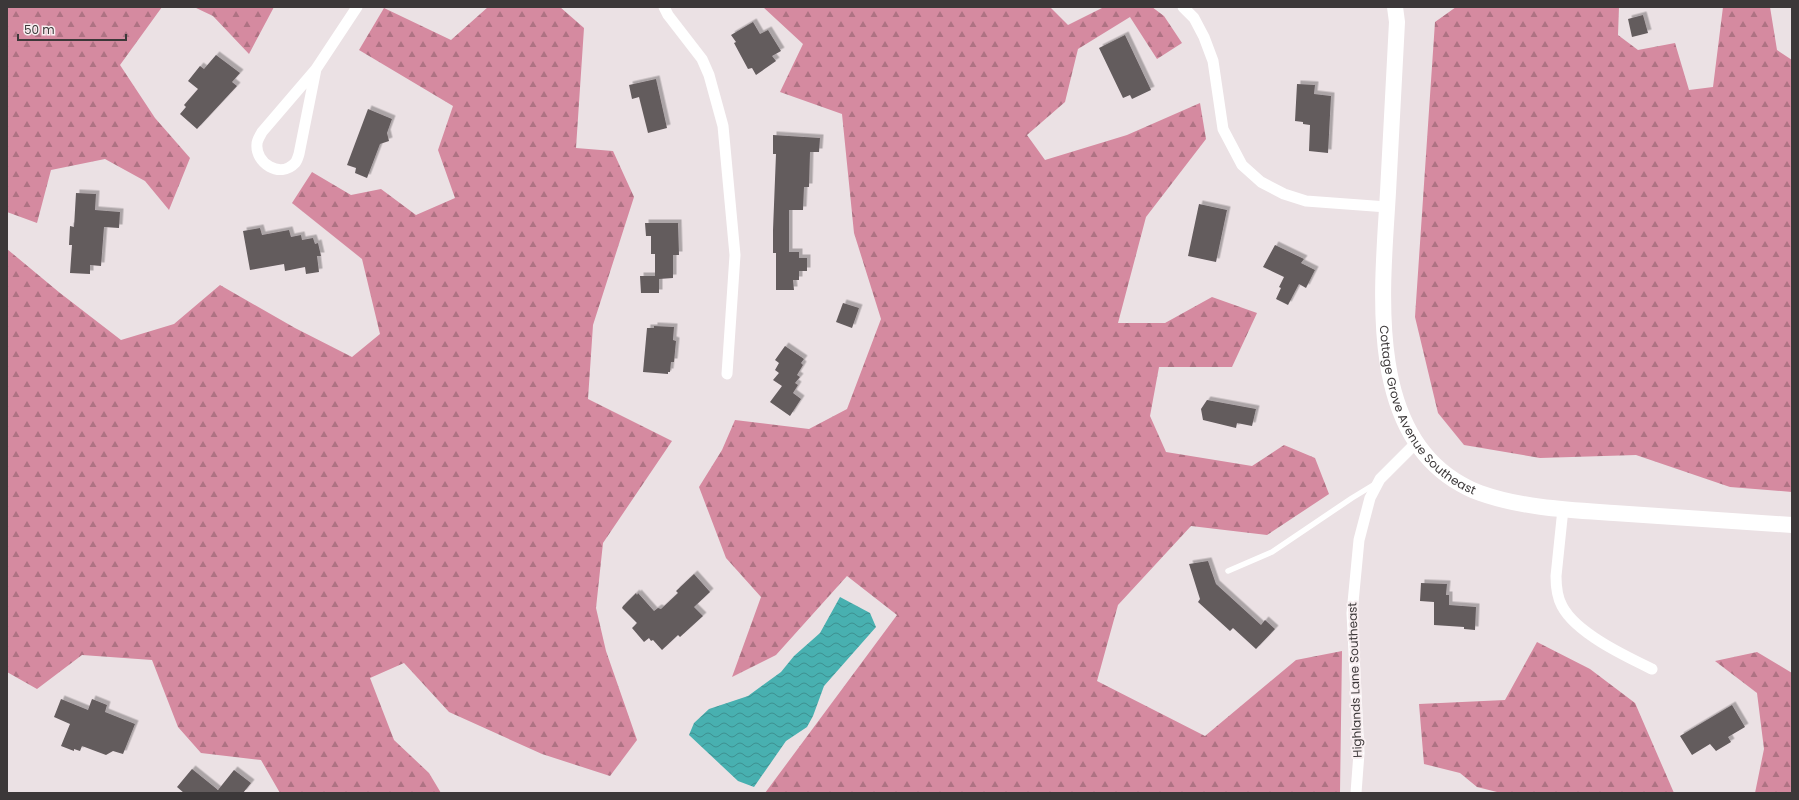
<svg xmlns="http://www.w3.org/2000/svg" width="1799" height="800" font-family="Poppins,sans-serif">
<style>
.forest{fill:url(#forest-firs)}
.water{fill:url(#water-waves)}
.building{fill:#635b5d;filter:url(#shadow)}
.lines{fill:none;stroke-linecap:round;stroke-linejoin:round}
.lane{stroke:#fff;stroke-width:5.5}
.street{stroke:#fff;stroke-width:11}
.secondary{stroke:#fff;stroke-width:16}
.labels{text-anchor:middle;stroke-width:4;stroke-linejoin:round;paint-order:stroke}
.street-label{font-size:12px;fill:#3c3839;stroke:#f8eff1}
</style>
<defs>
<pattern id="forest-firs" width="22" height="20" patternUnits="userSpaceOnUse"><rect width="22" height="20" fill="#d58aa0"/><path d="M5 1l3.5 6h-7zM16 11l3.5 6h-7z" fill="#ae7283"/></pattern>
<pattern id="water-waves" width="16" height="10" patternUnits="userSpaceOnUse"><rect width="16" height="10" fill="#48b0b0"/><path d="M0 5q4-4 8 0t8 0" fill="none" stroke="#3d9090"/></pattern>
<filter id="shadow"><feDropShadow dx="3.5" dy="-3.5" stdDeviation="0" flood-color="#0004"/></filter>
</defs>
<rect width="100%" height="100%" fill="#ebe1e4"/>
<g class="forest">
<polygon points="7,7 162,7 120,65 155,118 190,158 169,210 145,181 105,159 51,170 37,223 7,212"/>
<polygon points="194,7 274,7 249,54 213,16"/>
<polygon points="488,7 560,7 584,28 576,148 613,151 634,197 593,325 588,399 672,441 603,543 596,608 606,651 637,740 610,776 542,754 449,712 404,663 370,678 394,740 429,773 441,793 280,793 261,760 201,753 178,727 152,660 82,655 37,689 7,672 7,249 60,293 121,340 174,324 220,285 295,328 352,357 380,334 362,259 292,203 312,172 351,195 381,189 416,215 455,198 438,150 453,106 359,50 384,8 451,40"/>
<polygon points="763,7 1050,7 1068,25 1104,7 1152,7 1164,16 1182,43 1157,59 1130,17 1078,49 1065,102 1027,135 1045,160 1127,135 1200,103 1206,139 1146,217 1118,323 1165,323 1212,297 1257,313 1232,367 1159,367 1150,416 1166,452 1252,466 1284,445 1315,458 1329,494 1267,535 1191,526 1118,605 1097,681 1205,736 1296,660 1342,651 1340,793 765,793 897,615 847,576 776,655 732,677 761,597 726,558 699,487 722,450 735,420 809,429 847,409 881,319 854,233 842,114 780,92 803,44"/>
<polygon points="1456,7 1619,7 1618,35 1638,50 1675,43 1689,90 1713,87 1723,7 1770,7 1777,50 1792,60 1792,492 1730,487 1636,455 1540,458 1464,445 1438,413 1415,317 1435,22"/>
<polygon points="1537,642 1590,669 1635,703 1674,793 1501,793 1477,787 1460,773 1424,764 1419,704 1505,700"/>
<polygon points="1757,652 1792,673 1792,793 1755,793 1764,749 1757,693 1715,661"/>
</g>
<polygon class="water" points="840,597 870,613 876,627 824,686 813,716 807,727 786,741 754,787 738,781 689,735 694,723 709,709 748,696 781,672 794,656 820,633"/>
<g class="building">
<polygon points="1643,15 1648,33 1632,37 1628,19"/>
<polygon points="753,22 760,34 768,30 781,51 772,56 776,61 756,75 752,68 748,69 734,43 736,42 731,35"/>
<polygon points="1125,35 1151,90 1132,99 1130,95 1123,98 1099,48"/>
<polygon points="216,55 240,73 232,82 237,86 197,129 180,114 186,107 184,105 198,89 188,81 200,66 204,69"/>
<polygon points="656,79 667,128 648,133 639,97 632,99 629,85"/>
<polygon points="1297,84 1315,85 1314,94 1331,96 1328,153 1309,151 1310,125 1303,124 1303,122 1295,121"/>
<polygon points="368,109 392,119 387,133 389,141 380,144 367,178 355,173 356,168 347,165"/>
<polygon points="773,135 820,138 819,152 810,152 809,187 804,187 803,210 789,210 789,252 799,252 799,258 807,258 807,271 799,271 799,280 793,280 794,290 776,290 776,253 773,253 773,230 776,154 773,154"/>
<polygon points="76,193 96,194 95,210 120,212 119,228 104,227 101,266 90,265 90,274 70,273 72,245 69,245 70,226 74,227"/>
<polygon points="1199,204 1227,210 1216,262 1188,256"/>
<polygon points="645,223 678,223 679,255 673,255 673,278 659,279 659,293 641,293 640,276 655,276 655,254 651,254 651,236 646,236"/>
<polygon points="260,228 262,235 289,230 291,237 301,235 302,240 313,238 315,244 318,243 321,256 317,256 319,272 306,274 305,267 285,271 284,264 250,270 243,231"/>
<polygon points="1275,245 1304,259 1301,263 1315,270 1306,288 1299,284 1288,305 1276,299 1281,288 1279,287 1284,277 1263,267"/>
<polygon points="843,303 859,308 852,328 836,322"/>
<polygon points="654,326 674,327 673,340 676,341 674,362 671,362 670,372 668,372 668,374 643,372 647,328 654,328"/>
<polygon points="785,346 804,359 801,363 803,365 797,375 800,377 795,383 798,385 793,393 801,399 790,416 770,402 782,386 773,380 779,373 775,370 779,363 775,360"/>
<polygon points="1207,400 1256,409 1252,426 1237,423 1236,428 1203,420 1201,409"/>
<polygon points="1208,561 1216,584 1261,625 1265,620 1275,629 1256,649 1233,628 1230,631 1198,602 1200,599 1189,564"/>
<polygon points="694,574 710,592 694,607 703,616 680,637 678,635 662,650 653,640 651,641 649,638 644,642 632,628 637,623 622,608 623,606 636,593 637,595 638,593 654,611 658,608 661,609 678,593 676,591"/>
<polygon points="1421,583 1447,584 1446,595 1449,595 1449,605 1476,607 1475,630 1464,629 1464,627 1434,625 1434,602 1420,601"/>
<polygon points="61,699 88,710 92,699 107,705 105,712 135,724 123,754 113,751 106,755 82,746 80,751 74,749 74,751 61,746 70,724 54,717"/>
<polygon points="1732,705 1745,727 1728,737 1731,742 1716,751 1710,744 1692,755 1680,736"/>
<polygon points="192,769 218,790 234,770 251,783 243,793 184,793 177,787"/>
</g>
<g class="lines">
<polyline class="lane" points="1228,571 1272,552 1352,498 1375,484"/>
<g class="street">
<polyline points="664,7 668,15 702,59 709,75 723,126 735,255 727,374"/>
<polyline points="1183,7 1194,18 1204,37 1213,61 1223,129 1242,165 1261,182 1284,194 1306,201 1387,207"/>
<path d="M316,69L299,154C298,157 297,161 295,163C280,179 255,163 257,144C257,140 260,136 262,132L316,69L357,7"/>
<path d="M1563,509L1556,576C1556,586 1557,597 1562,606C1576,633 1625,656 1652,669"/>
<polyline points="1356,793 1359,753 1352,613 1359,540 1370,498 1380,479 1416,443"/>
</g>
<path class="secondary" id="s1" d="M1395,7L1397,22C1394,79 1391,135 1388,192C1383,282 1365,423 1454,480C1462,485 1471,490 1480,493C1522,508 1570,510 1614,513C1674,517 1733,521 1792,525"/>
</g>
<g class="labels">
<g class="street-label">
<text dy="4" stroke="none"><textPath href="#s1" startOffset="419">Cottage Grove Avenue Southeast</textPath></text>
<text transform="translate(1355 680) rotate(-92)" y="4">Highlands Lane Southeast</text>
</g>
</g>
<rect width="1799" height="800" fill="none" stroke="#3c3839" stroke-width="16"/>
<path d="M18 34v6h108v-6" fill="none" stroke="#3c3839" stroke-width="2"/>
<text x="24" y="34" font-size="12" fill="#3c3839" stroke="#f8eff1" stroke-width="3" paint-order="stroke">50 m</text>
</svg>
